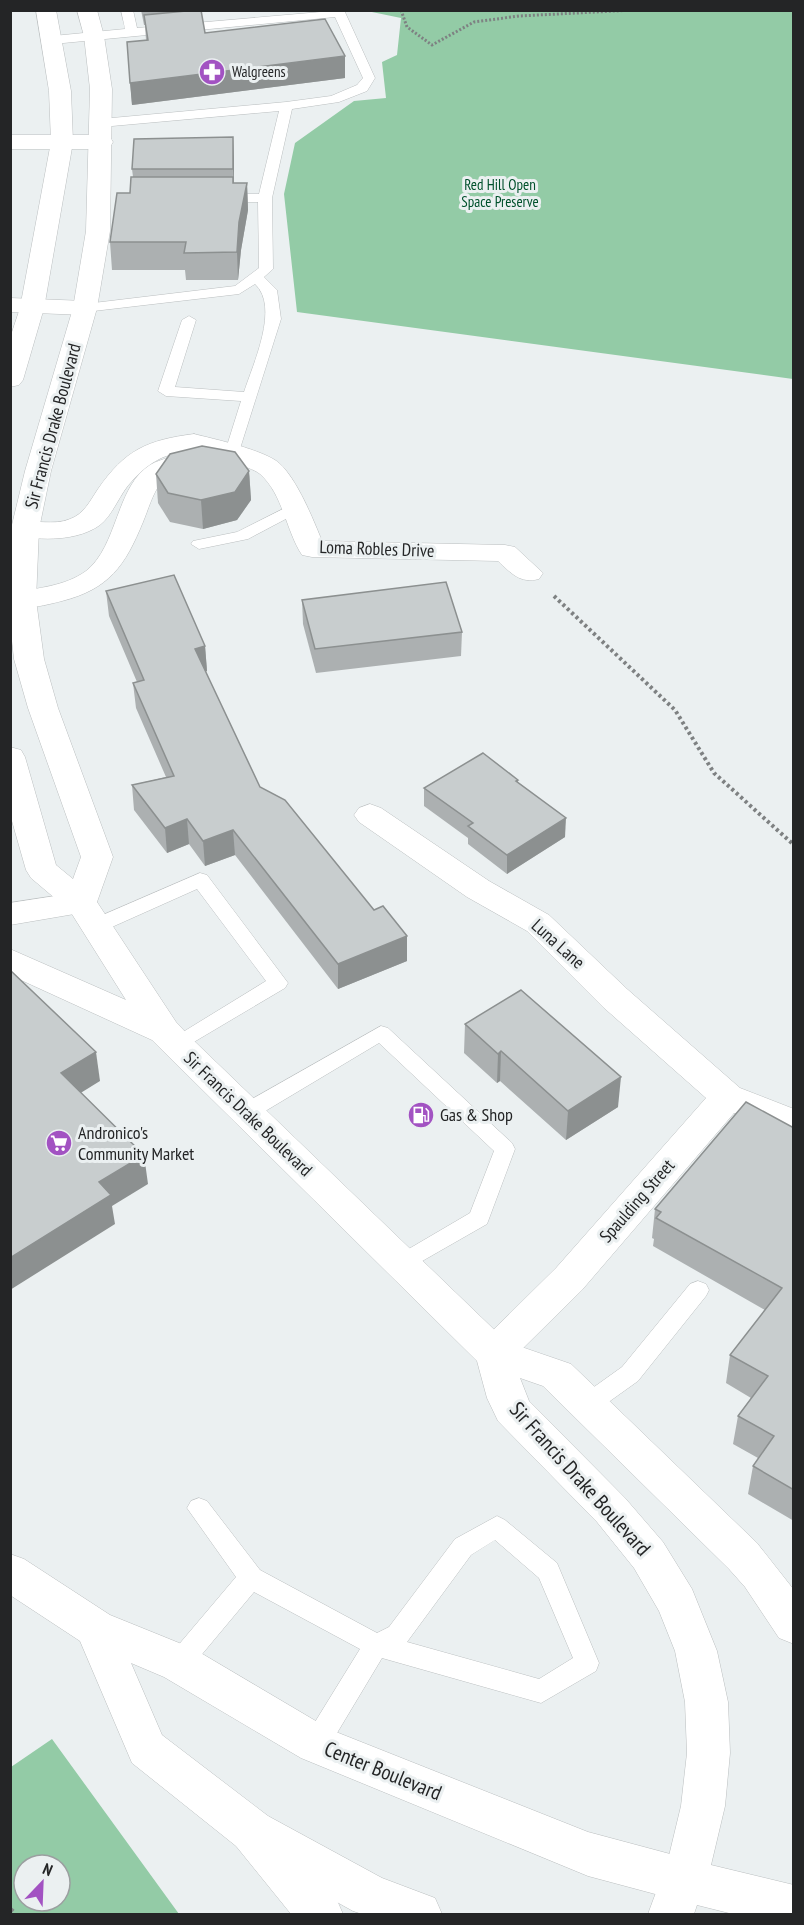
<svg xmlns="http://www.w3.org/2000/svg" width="804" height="1925" font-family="'PT Sans Narrow',sans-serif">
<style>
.green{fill:#93cba6;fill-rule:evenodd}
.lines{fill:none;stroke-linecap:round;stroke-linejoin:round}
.lane-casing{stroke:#bbbfc0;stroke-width:1}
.street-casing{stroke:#bbbfc0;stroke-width:1}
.secondary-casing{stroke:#bbbfc0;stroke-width:1}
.primary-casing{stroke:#bbbfc0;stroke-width:1}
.path-far2{stroke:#7e8182;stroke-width:3;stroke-dasharray:2 2;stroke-linecap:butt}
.path-far1{stroke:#7e8182;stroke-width:4;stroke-dasharray:3 3;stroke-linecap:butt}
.path{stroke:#7e8182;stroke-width:4.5;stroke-dasharray:4 4;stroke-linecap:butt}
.lane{fill:#fff;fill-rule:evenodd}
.street{fill:#fff;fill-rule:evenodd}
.secondary{fill:#fff;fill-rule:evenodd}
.primary{fill:#fff;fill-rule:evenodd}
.wall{fill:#acb0b1}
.shaded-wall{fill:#8c9090}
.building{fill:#c8cdce;stroke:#8c9090;stroke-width:1.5}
.labels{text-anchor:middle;stroke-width:6;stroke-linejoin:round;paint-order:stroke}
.far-poi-label{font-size:15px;fill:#242526;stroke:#ebf0f1;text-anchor:start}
.far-park-label{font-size:15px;fill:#00512c;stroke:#ebf0f1}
.street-label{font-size:18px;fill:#242526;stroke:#ebf0f1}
.poi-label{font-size:18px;fill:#242526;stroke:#ebf0f1;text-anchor:start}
.near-street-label{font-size:21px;fill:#242526;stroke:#ebf0f1}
</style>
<rect width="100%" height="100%" fill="#ebf0f1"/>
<g class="green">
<polygon points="367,11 793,11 793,379 297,312 284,194 295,143 354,101 386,98 382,62 397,55 401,18"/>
<path d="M52,1739L179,1914H11V1767ZM24,1865H60V1901H24Z"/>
</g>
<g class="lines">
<defs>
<g id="lane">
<path d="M121,10H133L137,28L344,10L375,78L367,91L339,102L292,109L272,198L273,269L264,277L277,290L281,319L238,455H228L225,452L241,401L166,396L158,391L182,320L189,316L196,320L175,387L244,392C253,364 280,307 255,284L239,294L85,312L78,308L85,304L235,286L259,268L258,202H223L216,198L223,194H259L279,111L101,127L94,123L101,119L286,102L331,96L357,85L363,78L335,17L53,44L47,40L53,36L125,29Z"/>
<polygon points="293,504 301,509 299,512 248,539 199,549 191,544 193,541 237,532"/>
<polygon points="200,873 207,875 288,983 285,988 177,1052 170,1050 167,1045 170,1040 266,981 197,889 103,931 96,933 89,931 86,926 89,921"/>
<polygon points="381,1026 388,1028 512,1143 515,1149 487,1224 403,1272 395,1269 392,1263 395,1257 470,1213 494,1151 379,1043 252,1119 245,1121 238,1119 235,1113 238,1107"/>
<polygon points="698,1281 706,1284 709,1290 706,1296 638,1381 596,1411 588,1414 580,1411 577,1404 580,1397 622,1367 690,1284"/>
<path d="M199,1498L207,1501L260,1570L377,1633L389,1627L455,1539L497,1516L505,1520L557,1563L599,1663L596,1671L541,1703L382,1658L325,1753L316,1756L307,1753L303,1744L307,1735L360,1649L254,1592L188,1671L179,1674L170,1671L167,1663L170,1655L236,1577L187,1508L191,1501ZM495,1540L539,1578L573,1658L539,1679L407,1642L471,1555Z"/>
</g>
<g id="street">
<polygon points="10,135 102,135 110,137 113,142 110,147 102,149 10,149"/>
<polygon points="10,298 85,301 94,303 97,308 94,313 85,315 10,312"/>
<path d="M194,434C214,439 264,450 279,463C297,479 313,519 322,541L505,545L515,547L543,573L539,579C520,584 511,573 498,561L312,557L302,555C286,531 283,494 260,474C254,469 242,466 235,463C195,445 162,447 132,481C120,493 113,515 100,525C78,541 41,541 15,535L11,529L15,523C33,519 54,526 70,519C84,514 90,501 98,489C125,450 147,440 194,434Z"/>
<path d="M194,451L203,453L207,459C197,474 172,469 160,484C152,495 148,510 143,522C125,566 109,589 62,601C46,605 28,610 12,606V594C38,587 64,587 86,571C118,546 116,486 150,465C162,458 180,455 194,451Z"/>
<polygon points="370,804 381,808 489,881 549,915 627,989 740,1088 794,1109 794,1138 734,1113 582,1290 507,1364 494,1369 481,1364 475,1353 481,1342 556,1268 706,1098 603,1007 527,931 467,897 359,822 354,815 359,808"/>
</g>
<g id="secondary">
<polygon points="81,892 92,895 97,903 92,911 10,925 10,903"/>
<polygon points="10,1554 24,1559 110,1615 194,1649 331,1730 588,1832 685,1858 701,1864 708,1880 701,1896 685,1902 588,1876 301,1758 164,1677 131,1663 162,1735 268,1816 382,1878 435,1898 442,1914 362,1914 353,1911 236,1846 132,1763 80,1641 10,1595"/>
</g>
<g id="primary">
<polygon points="36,10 56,10 71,91 73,142 44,308 23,380 19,385 10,387 10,338 20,308 51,142 49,91"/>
<polygon points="77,10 97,10 104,36 112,89 110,231 97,308 51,471 39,529 36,600 44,659 58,708 113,857 97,902 176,1022 189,1036 507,1342 571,1364 757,1543 794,1590 794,1644 779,1638 745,1587 729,1569 543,1386 520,1378 529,1401 625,1498 663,1542 692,1589 717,1651 728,1702 730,1753 725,1806 711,1865 794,1885 794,1914 733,1914 697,1905 694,1914 648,1914 668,1860 681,1806 687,1753 685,1702 675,1651 659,1611 634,1568 597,1522 498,1421 487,1398 477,1361 152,1040 10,975 10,949 126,1000 70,911 31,878 26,870 10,814 10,747 21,750 25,757 56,865 73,879 81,857 28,708 14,659 10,623 11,529 25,471 73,308 86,231 90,89 84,36"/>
<polygon points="252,1810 268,1816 336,1898 343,1914 291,1914 236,1846 230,1831 236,1816"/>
</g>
</defs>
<use href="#lane" class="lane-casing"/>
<use href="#street" class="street-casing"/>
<use href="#secondary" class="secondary-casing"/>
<use href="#primary" class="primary-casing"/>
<polyline class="path-far2" points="401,10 407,27 432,45 474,22 519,16 634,10"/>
<polyline class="path-far1" points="554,596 675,710 714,773 794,845"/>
<polyline class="path" points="10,1909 16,1914"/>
<use href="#lane" class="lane"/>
<use href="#street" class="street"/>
<use href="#secondary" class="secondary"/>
<use href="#primary" class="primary"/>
</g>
<g class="wall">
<polygon points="141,10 201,10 205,33 345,56 345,78 132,105 127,42 146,40 145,25 144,25"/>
<polygon points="233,137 234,183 247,183 248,210 241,250 238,280 186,280 185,270 112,270 110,242 130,193 133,177 132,169"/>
<polygon points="249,471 251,500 237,520 203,529 170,522 158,503 156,474"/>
<polygon points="106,591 205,646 207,671 205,672 260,787 407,961 338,989 235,855 205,866 189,844 167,853 134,810 132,785 166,777 136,708 133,683 137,682 109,616"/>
<polygon points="302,600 462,632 461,656 316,673 303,624"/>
<polygon points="518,780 518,783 565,837 507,874 468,844 468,838 424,806 424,788"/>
<polygon points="465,1024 618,1107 566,1140 500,1081 497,1083 464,1053"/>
<polygon points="794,1128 794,1521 748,1494 753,1466 758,1458 733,1444 738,1416 751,1398 726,1383 730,1355 765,1310 653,1246 654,1239 652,1238 655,1209"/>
</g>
<g class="shaded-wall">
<polygon points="345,56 345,78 132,105 130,83"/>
<polygon points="233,137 234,159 234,192 233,169"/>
<polygon points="247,183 248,210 241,250 238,280 237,252 239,222"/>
<polygon points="249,471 251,500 237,520 203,529 201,500"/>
<polygon points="205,646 207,671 197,674 195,649"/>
<polygon points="566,818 565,837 507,874 507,855"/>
<polygon points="187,819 189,844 167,853 165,828"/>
<polygon points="233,830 235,855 205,866 203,841"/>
<polygon points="407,936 407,961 338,989 338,964"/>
<polygon points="501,1051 500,1081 497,1083 498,1054"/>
<polygon points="96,1052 100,1081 66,1102 61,1073"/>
<polygon points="621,1077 618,1107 566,1140 568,1111"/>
<polygon points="144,1155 148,1184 112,1206 115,1224 10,1290 10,1258 99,1182"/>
</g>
<g class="building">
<polygon points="197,10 201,10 205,33 325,19 345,56 130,83 127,42 148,40 144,15"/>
<polygon points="233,137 233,169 132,169 134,139"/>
<polygon points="131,177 233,177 233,183 247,183 239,222 237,252 184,253 186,242 110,242 117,193 130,193"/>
<polygon points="202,446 235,452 249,471 235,492 201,500 168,493 156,474 170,454"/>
<polygon points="174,575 205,646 195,649 260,787 285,800 374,910 383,906 407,936 338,964 233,830 203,841 187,819 165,828 132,785 174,776 133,683 144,680 106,591"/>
<polygon points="446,582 462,632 315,649 302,600"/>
<polygon points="483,753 518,780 516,781 566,818 507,855 468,826 473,823 424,788"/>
<polygon points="10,970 96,1052 61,1073 144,1155 99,1182 111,1195 10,1258"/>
<polygon points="521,990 621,1077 568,1111 501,1051 498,1054 465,1024"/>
<polygon points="746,1102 794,1128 794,1490 753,1466 774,1436 738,1416 768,1376 730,1355 782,1288 656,1218 661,1212 655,1209"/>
</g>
<defs>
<symbol id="pharmacy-disc" viewBox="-11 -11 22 22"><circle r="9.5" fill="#a252c2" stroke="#ebf0f1"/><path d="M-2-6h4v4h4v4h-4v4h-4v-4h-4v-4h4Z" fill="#fff"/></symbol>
<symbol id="fuel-disc" viewBox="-11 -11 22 22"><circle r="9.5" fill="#a252c2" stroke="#ebf0f1"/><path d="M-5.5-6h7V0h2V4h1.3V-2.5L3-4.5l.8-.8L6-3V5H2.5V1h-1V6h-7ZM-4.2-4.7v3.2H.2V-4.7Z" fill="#fff"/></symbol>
<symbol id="supermarket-disc" viewBox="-11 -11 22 22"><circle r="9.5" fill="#a252c2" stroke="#ebf0f1"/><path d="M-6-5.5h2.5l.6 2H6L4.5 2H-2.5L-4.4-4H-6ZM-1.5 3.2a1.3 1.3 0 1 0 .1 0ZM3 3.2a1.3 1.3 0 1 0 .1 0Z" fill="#fff"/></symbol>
</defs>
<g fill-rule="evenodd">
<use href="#pharmacy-disc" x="197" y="57" width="30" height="30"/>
<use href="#fuel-disc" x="406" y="1100" width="30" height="30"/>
<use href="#supermarket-disc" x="44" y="1128" width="30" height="30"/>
</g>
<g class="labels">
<g class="far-poi-label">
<text x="232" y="77">Walgreens</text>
</g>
<g class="far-park-label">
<text x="500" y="190">Red Hill Open<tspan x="500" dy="17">Space Preserve</tspan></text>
</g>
<g class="street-label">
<text transform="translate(53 426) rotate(-75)" y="6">Sir Francis Drake Boulevard</text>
<text transform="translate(377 549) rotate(2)" y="6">Loma Robles Drive</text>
<text transform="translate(558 944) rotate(42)" y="6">Luna Lane</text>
<text transform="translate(248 1114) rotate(44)" y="6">Sir Francis Drake Boulevard</text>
<text transform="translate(637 1201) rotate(-49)" y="6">Spaulding Street</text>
</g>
<g class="poi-label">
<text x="440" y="1121">Gas &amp; Shop</text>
<text x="78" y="1139">Andronico's<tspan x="78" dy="21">Community Market</tspan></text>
</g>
<g class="near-street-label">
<text transform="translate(580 1479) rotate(48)" y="7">Sir Francis Drake Boulevard</text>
<text transform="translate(383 1771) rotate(22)" y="7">Center Boulevard</text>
</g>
</g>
<rect width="804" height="1925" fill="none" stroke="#242526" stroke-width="24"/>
<g transform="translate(42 1883) rotate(23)"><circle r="28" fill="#ebf0f1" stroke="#9b9fa0" stroke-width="1.5"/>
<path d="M0-4.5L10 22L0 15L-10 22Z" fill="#a252c2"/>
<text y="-9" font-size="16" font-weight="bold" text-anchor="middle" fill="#242526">N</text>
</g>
</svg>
